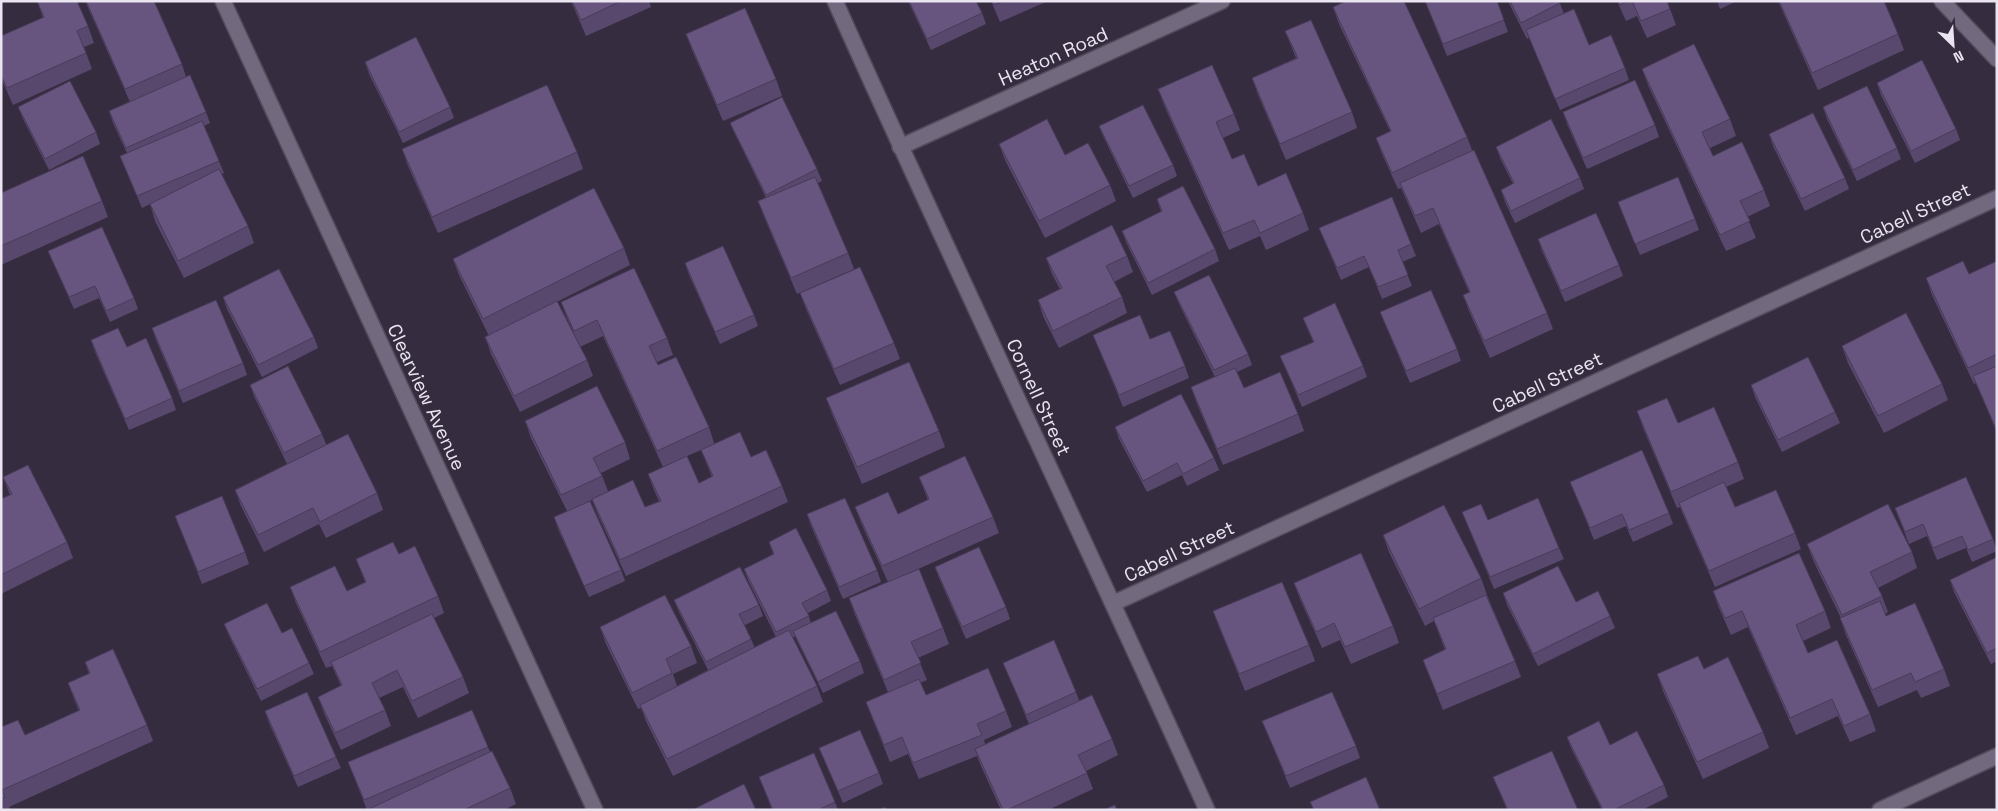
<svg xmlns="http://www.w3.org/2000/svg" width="1998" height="811" font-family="'Space Grotesk',sans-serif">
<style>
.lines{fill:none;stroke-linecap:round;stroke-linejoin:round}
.minor-casing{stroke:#524b5b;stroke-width:18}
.minor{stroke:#72697e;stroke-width:15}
.wall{fill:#59486d;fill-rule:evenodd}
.building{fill:#67547f;stroke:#483b59}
.labels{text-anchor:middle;stroke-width:4;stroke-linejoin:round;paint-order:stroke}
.street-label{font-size:19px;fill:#eae5f1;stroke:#352d3f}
</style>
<rect width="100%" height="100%" fill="#352d3f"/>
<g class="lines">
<defs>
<g id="minor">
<polyline points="223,1 595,810"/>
<path d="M835,1C956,272 1085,539 1207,810"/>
<polyline points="1942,1 1997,59"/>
<polyline points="900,147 1222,1"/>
<polyline points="1114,603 1997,198"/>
<polyline points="1880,810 1997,756"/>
</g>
</defs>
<use href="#minor" class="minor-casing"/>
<use href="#minor" class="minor"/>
</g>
<g class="wall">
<polygon points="37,1 88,26 94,43 84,47 92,69 13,105 1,78 1,36 43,18"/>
<polygon points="85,1 154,1 182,64 186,77 206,112 210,123 204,126 224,173 221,174 248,226 254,243 184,278 155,221 150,204 142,208 120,156 127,153 113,123 109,111 130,102"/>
<polygon points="571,1 649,1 651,7 586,36"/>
<polygon points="908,1 976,1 982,13 986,24 931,50"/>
<polygon points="991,1 1048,1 1000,22"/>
<polygon points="1425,1 1497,1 1508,32 1447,56"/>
<polygon points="1508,1 1559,1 1564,14 1589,45 1625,68 1629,80 1560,110 1529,38 1527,39"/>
<polygon points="1617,1 1667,1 1676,25 1647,38 1637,16 1626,21"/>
<polygon points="1717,1 1737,1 1720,9"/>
<polygon points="1778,1 1884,1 1898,34 1904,50 1818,90"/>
<polygon points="1333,7 1467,137 1472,150 1547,313 1553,329 1490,358 1469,311 1463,295 1469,292 1439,224 1421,233 1406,199 1401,188 1398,189 1382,154 1376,138 1390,131 1339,24"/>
<polygon points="1285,31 1352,112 1357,128 1286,160 1258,95 1252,78 1296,58"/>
<polygon points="686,34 776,79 782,96 723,121 692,50"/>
<polygon points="365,62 450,107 454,118 403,143 369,74"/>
<polygon points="1642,69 1730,119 1736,136 1710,148 1713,156 1764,190 1770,206 1747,217 1756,238 1726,251 1648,85"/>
<polygon points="1877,83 1956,129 1960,140 1915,163 1881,95"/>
<polygon points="1158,89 1234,114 1240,130 1223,138 1232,159 1258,186 1303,213 1309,230 1266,250 1260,236 1229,250 1164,105"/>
<polygon points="18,107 96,132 100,144 49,170 23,119"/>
<polygon points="1823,107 1897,148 1901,159 1857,181 1827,119"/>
<polygon points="1563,112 1655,125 1659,137 1587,169 1567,124"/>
<polygon points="730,123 817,169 822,181 818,183 848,253 854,269 797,294 764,217 758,201 766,198 735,134"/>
<polygon points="1099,126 1173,165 1177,176 1133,198 1104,138"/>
<polygon points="1769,134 1845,178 1849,189 1805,211 1773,146"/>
<polygon points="999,144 1065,155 1110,185 1116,201 1045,238 1005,160"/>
<polygon points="1496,147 1580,178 1584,189 1515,223 1505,202 1501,190 1513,184 1500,158"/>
<polygon points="402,149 577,152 583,169 438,233 408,166"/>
<polygon points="1,193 102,201 108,217 1,265"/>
<polygon points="1157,199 1215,249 1219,261 1152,295 1126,242 1122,231 1161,212"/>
<polygon points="1618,202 1695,219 1699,230 1640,255"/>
<polygon points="1319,228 1411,244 1416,256 1402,262 1412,286 1382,299 1369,267 1341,280"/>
<polygon points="1538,239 1619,265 1623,276 1565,302 1542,251"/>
<polygon points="624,248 630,265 489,336 459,275 453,259"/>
<polygon points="48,251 134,298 138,309 110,322 99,298 74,309 53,263"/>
<polygon points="1127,256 1133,272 1114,282 1122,297 1127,313 1059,348 1043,316 1038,300 1060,289 1052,274 1046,258"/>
<polygon points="1997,261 1997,433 1976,383 1974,384 1932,295 1926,278 1969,274"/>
<polygon points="685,263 754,315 758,326 720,344 689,275"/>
<polygon points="1174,292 1248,354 1252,365 1237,372 1244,388 1298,414 1304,431 1223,465 1197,404 1191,387 1215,377 1179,304"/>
<polygon points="800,293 894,343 900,359 840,385 806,309"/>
<polygon points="223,297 314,337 318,348 262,377 227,309"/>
<path d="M561,302L667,338L673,355L657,362L658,365L709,427L714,443L751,457L782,486L788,502L626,576L598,515L592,500L587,502L621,570L625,581L589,597L558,529L554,517L567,511L531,438L525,421L625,442L630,459L601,473L608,491L645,507L659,501L654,490L648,474L663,467L603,336L580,347L587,360L593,376L520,412L491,354L485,337L578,343L567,318ZM701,450L712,477L699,483L687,456Z"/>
<polygon points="1380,312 1457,349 1461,361 1410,383"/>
<polygon points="1303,318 1363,366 1367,377 1302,407 1280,356 1313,342"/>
<polygon points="152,328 243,363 247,375 183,403 156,340"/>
<polygon points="1093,335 1150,339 1185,366 1189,378 1123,407"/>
<polygon points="91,340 127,347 172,398 176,410 129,430 95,352"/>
<polygon points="1842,346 1942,384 1948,400 1884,433 1848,363"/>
<polygon points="250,385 322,434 326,444 377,493 383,510 326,538 319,524 264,552 241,506 235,490 287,464 254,396"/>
<polygon points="1751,385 1835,412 1840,423 1782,452 1755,397"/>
<polygon points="826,398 939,431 945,447 862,484 832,414"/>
<polygon points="1637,411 1678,423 1738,462 1744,479 1726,487 1735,507 1795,533 1801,549 1715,587 1685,519 1680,507 1677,508 1643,428"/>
<polygon points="1115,427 1214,458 1219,470 1187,486 1182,475 1147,492 1119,439"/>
<polygon points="3,477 67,542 73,558 1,594 1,499 10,495"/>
<polygon points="919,477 993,517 999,533 909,573 943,628 949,644 918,658 927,680 920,683 926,695 1006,711 1012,727 984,740 985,744 1029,724 1003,663 1076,692 1079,700 1112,739 1118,755 1086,771 1093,789 1048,810 1001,810 981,766 977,756 919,779 908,754 890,762 872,718 866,702 888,692 855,615 849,598 888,582 861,523 855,507 898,514 928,500"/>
<polygon points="1570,482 1669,513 1673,524 1633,542 1626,526 1594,540"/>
<polygon points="1895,508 1993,539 1997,551 1972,562 1966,548 1937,560 1927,536 1909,544"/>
<polygon points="1462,512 1488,520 1559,548 1564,559 1494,589"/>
<polygon points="807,514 877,570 881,582 843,599 811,526"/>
<polygon points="175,516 245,552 249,564 202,584"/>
<polygon points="1383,535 1481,578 1487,595 1515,661 1521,677 1443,710 1423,660 1445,650 1434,621 1425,626 1389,552"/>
<polygon points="769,542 827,590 831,601 808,613 811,623 860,661 864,673 823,693 798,643 795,636 793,638 817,686 823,702 673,776 646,721 641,708 638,709 606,644 600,627 691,646 697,663 673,674 677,686 708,670 679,612 674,600 759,605 763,616 745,625 751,639 755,648 776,637 748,580 744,569 773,554"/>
<polygon points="1807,544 1912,552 1917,568 1878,588 1882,596 1888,612 1885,614 1886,616 1944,669 1950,686 1921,698 1917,690 1878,707 1846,635 1840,618 1841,618 1813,560"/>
<polygon points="399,554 438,596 444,613 434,618 463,677 469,693 418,718 403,687 379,698 385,710 391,726 341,750 324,713 318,697 341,686 332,666 326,668 296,603 290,587 347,591 365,582 356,559"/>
<polygon points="1997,557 1997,661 1991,664 1954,592 1950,580"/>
<polygon points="935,567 1006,607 1010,619 966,639 939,578"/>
<polygon points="1294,583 1393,626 1399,643 1351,664 1340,640 1322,648 1300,599"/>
<polygon points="1713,591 1825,611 1831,628 1803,641 1808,653 1870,714 1876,731 1850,742 1838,716 1796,735 1748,627 1731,635 1719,608"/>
<polygon points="1503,593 1576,602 1610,616 1615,628 1538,666 1507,605"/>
<polygon points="1213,611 1309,645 1315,661 1245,691 1219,627"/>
<polygon points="224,624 282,633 309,663 314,674 261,701 229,636"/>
<polygon points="85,662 147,725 153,741 9,807 10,810 1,810 1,727 25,735 79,711 74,699 68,683 89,674"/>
<polygon points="1704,669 1763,732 1769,748 1703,779 1663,691 1657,674"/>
<polygon points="472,710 490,752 510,788 516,804 504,810 367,810 348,762"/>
<polygon points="265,711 336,757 341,768 298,787 269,723"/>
<polygon points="1262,721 1356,746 1360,758 1290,788"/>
<polygon points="1567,737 1610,745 1664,785 1668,797 1642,810 1602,810 1571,748"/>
<polygon points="819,748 879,773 883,784 843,803 824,759"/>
<polygon points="759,777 835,802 838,810 772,810"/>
<polygon points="1493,777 1578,810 1507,810"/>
</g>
<g class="building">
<polygon points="37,1 77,1 88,26 77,31 86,53 7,88 1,75 1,36 44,17"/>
<polygon points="86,1 154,1 182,64 125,89"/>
<polygon points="572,1 621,1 581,20"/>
<polygon points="909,1 976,1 982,13 927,39"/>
<polygon points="992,1 1004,1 994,5"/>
<polygon points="1346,1 1404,1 1467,137 1392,173 1376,138 1391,131 1333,7"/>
<polygon points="1425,1 1497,1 1504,20 1443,44"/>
<polygon points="1510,1 1559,1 1560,3 1521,23"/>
<polygon points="1618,1 1628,1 1620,5"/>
<polygon points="1632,1 1667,1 1670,9 1641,21"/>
<polygon points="1779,1 1884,1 1898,34 1812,73"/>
<polygon points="745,8 776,79 717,105 686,34"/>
<polygon points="1574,9 1589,45 1611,35 1625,68 1555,99 1526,30"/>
<polygon points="1311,20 1352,112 1280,144 1252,78 1298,58 1285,31"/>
<polygon points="416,37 450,107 399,132 365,62"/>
<polygon points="1694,44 1730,119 1702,132 1713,156 1742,142 1764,190 1740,201 1750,221 1720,235 1642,69"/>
<polygon points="1922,60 1956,129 1911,151 1877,83"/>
<polygon points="1212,65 1234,114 1216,122 1232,159 1244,154 1258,186 1286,173 1303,213 1260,233 1254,220 1223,233 1158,89"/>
<polygon points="190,75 206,112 126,148 109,111"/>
<polygon points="1635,80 1655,125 1583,158 1563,112"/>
<polygon points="70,81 96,132 45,159 18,107"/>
<polygon points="547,85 577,152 432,217 402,149"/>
<polygon points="1867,86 1897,148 1853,170 1823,107"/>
<polygon points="782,97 817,169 766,195 730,123"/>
<polygon points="1143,105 1173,165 1129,186 1099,126"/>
<polygon points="1813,113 1845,178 1801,199 1769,134"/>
<polygon points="1047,119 1065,155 1088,143 1110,185 1039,221 999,144"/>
<polygon points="1551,119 1580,178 1511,211 1501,190 1514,183 1496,147"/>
<polygon points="202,121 219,161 137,196 120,156"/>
<polygon points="1474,150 1547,313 1484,341 1463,295 1470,292 1433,208 1415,216 1400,183"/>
<polygon points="83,156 102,201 1,246 1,193"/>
<polygon points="219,169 248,226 178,261 150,204"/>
<polygon points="815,177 848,253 791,278 758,201"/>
<polygon points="1678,177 1695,219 1635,244 1618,202"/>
<polygon points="1183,186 1215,249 1148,283 1122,231 1162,211 1157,199"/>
<polygon points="594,188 624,248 483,319 453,259"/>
<polygon points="1392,197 1411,244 1398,250 1408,275 1378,287 1364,256 1337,268 1319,228"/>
<polygon points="1596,213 1619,265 1561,291 1538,239"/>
<polygon points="1112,225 1127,256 1106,266 1122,297 1053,331 1038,300 1062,288 1046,258"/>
<polygon points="102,227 134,298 106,311 95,286 69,297 48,251"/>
<polygon points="723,246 754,315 715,332 685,263"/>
<polygon points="1963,261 1969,274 1997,261 1997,354 1968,368 1926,278"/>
<polygon points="860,267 894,343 834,369 800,293"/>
<polygon points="634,268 667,338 649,346 658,365 676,357 709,427 657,451 597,320 574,331 561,302"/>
<polygon points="279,269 314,337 258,365 223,297"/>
<polygon points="1209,275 1248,354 1214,370 1174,292"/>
<polygon points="1431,290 1457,349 1406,371 1380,312"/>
<polygon points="216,300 243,363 179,391 152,328"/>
<polygon points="557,301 587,360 514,396 485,337"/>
<polygon points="1335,303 1363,366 1298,395 1280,356 1314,342 1303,318"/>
<polygon points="1906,313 1942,384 1878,416 1842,346"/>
<polygon points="1140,315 1150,339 1170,331 1185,366 1119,395 1093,335"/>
<polygon points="118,328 127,347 146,338 172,398 125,419 91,340"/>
<polygon points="1808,357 1835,412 1778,440 1751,385"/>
<polygon points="909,362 939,431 857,467 826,398"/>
<polygon points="288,366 322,434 284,453 250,385"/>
<polygon points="1997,366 1997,431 1973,376"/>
<polygon points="1235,368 1244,388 1280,372 1298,414 1217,449 1191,387"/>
<polygon points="597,386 625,442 593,458 602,476 561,495 525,421"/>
<polygon points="1181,394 1214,458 1183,474 1177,463 1143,481 1115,427"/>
<polygon points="1667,398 1678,423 1714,407 1738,462 1671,492 1637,411"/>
<polygon points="740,432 751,457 766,450 782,486 620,560 592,499 633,480 645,507 661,501 648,474 687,456 699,483 713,476 701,450"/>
<polygon points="348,434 377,493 320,522 313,508 258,535 235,490"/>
<polygon points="1642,450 1669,513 1629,530 1622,514 1590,528 1570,482"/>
<polygon points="965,456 993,517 882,566 855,507 888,492 898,514 929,499 919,477"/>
<polygon points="28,465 67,542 1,575 1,499 12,494 3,477"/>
<polygon points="1966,477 1993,539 1968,550 1962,536 1933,548 1923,524 1905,532 1895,508"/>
<polygon points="1724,482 1735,507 1776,490 1795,533 1709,571 1679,503"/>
<polygon points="222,496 245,552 198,572 175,516"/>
<polygon points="845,498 877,570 839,587 807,514"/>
<polygon points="1538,498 1559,548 1490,577 1462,512 1481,504 1488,520"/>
<polygon points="590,501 621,570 584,586 554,517"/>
<polygon points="1888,504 1912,552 1870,572 1882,596 1842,615 1807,544"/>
<polygon points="1444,505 1481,578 1419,609 1383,535"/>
<polygon points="796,528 827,590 802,603 809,616 776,632 744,569 774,554 769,542"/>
<polygon points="393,542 399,554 415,546 438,596 320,652 290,587 335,566 347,591 366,582 356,559"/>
<polygon points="979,547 1006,607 962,627 935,567"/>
<polygon points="1361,553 1393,626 1345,647 1334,623 1316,632 1294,583"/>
<polygon points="1799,553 1825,611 1796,625 1808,653 1837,640 1870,714 1844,726 1832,699 1790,718 1742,611 1725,618 1713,591"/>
<polygon points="1997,557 1997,621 1996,621 1997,622 1997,648 1987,653 1950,580"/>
<polygon points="1558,566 1576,602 1598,591 1610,616 1533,654 1503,593"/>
<polygon points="740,567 759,605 739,614 751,639 706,662 674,600"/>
<polygon points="919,569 943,628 911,642 921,663 884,680 849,598"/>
<polygon points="1282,582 1309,645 1239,674 1213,611"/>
<polygon points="665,595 691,646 666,659 672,673 632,693 600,627"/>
<polygon points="1486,595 1515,661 1437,694 1423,660 1446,649 1433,618"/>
<polygon points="1880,601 1886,616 1915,603 1944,669 1915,682 1911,673 1872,690 1840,618"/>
<polygon points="267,603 282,633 292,628 309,663 257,689 224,624"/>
<polygon points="836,611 860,661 818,682 793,631"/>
<polygon points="432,614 463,677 412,701 397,670 372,683 385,710 335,733 318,697 342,685 331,662"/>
<polygon points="789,630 817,686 667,759 640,705"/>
<polygon points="1054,640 1076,692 1026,715 1003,663"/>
<polygon points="113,649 147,725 2,790 5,797 1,799 1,727 18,720 25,735 80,710 68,683 90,673 85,662"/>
<polygon points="1698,656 1704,669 1728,657 1763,732 1697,762 1657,674"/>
<polygon points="988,668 1006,711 977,724 982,735 913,763 902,737 884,745 866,702 919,679 926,695"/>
<polygon points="307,692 336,757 294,776 265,711"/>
<polygon points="1332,692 1356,746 1286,776 1262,721"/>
<polygon points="1092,695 1112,739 1078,755 1087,773 1007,810 1003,810 975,749"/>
<polygon points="472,710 488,747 364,800 348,762"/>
<polygon points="1599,721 1610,745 1637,731 1664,785 1614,810 1603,810 1567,737"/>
<polygon points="860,730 879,773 838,791 819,748"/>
<polygon points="492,751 510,788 464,810 367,810"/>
<polygon points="1552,751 1578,810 1508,810 1493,777"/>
<polygon points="814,753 835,802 818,810 773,810 759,777"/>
<polygon points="1366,777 1380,810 1314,810 1310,802"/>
<polygon points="744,784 756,810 692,810"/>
<polygon points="1115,805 1117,810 1103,810"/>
<polygon points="885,807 886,810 879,810"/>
</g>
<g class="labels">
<g class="street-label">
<text transform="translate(1053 56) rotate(-24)" y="7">Heaton Road</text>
<text transform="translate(1915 213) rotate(-25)" y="7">Cabell Street</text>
<text transform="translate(1547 382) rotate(-25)" y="7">Cabell Street</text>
<text transform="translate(427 397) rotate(65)" y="7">Clearview Avenue</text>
<text transform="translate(1039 397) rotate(65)" y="7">Cornell Street</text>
<text transform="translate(1179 551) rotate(-25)" y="7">Cabell Street</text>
</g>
</g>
<rect width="1998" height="811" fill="none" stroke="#eae5f1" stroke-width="5"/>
<g transform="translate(1953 45) rotate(155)" stroke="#352d3f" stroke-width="4" paint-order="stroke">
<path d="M0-4L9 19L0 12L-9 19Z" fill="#eae5f1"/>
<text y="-8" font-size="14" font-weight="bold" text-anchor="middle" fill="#eae5f1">N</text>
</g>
</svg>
